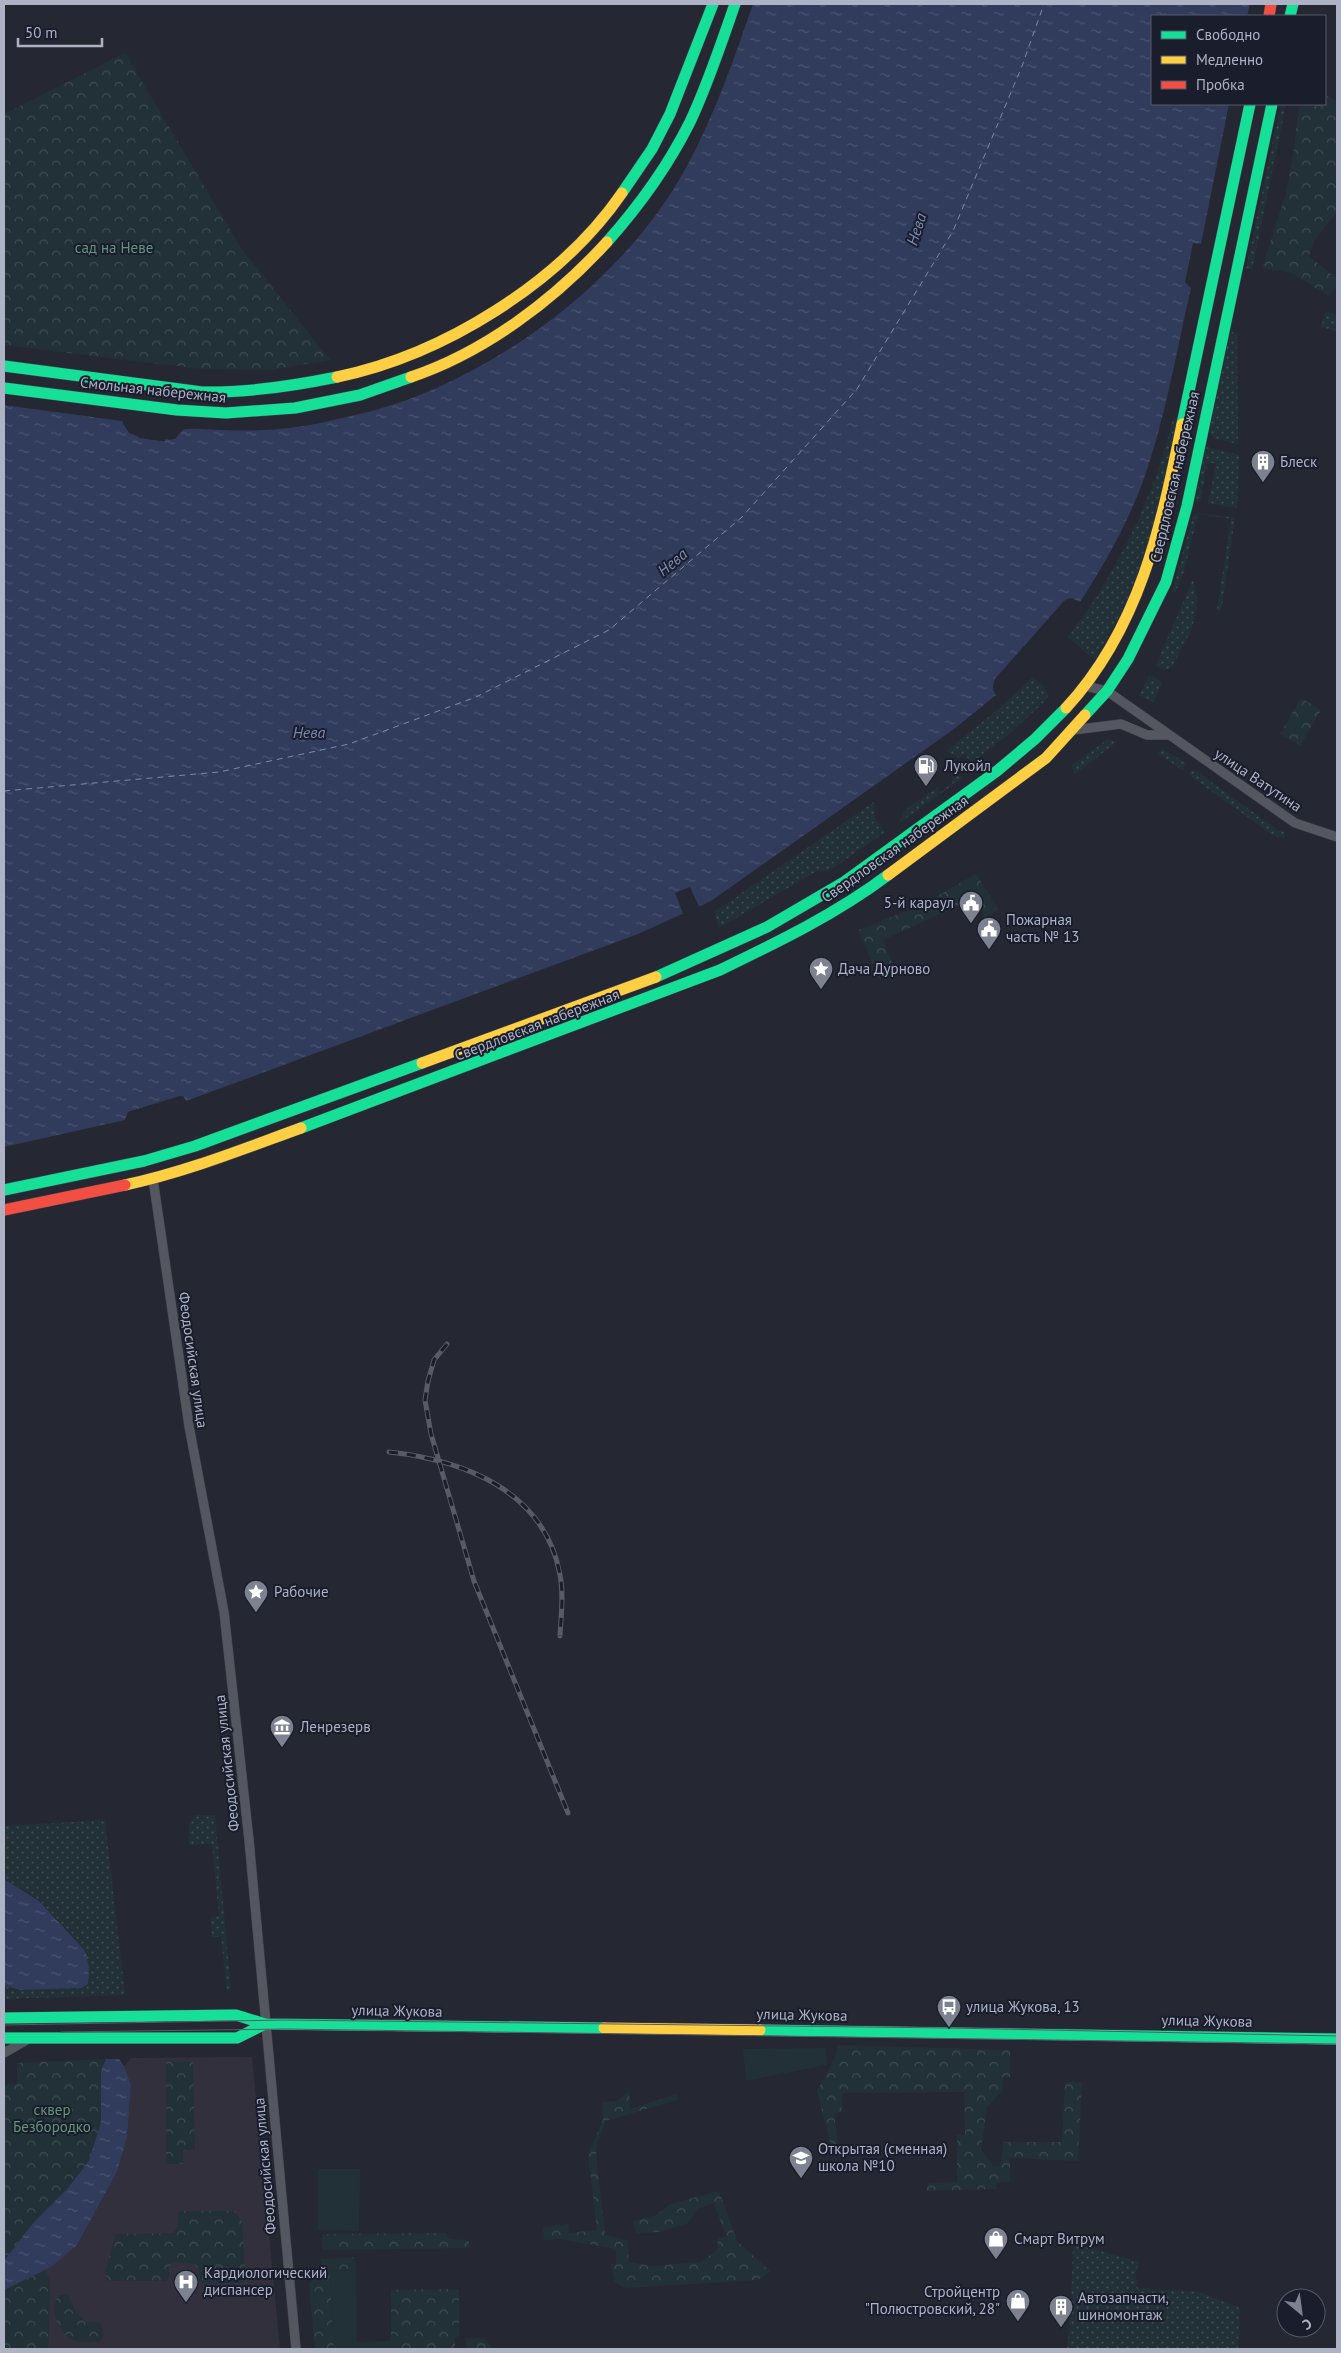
<svg xmlns="http://www.w3.org/2000/svg" width="1341" height="2353" font-family="'PT Sans',sans-serif">
<style>
.medical{fill:#33303e}
.grass{fill:url(#grass-dots)}
.forest{fill:url(#forest-crowns)}
.garden{fill:#223037}
.water{fill:url(#water-ripples)}
.pier{fill:#252832}
.lines{fill:none;stroke-linecap:round;stroke-linejoin:round}
.ferry{stroke:#7c89b2;stroke-width:1;stroke-dasharray:6 5;stroke-linecap:butt}
.street-casing{stroke:#41434b;stroke-width:10}
.fast-casing{stroke:#41434b;stroke-width:12}
.slow-casing{stroke:#41434b;stroke-width:12}
.jam-casing{stroke:#41434b;stroke-width:12}
.street{stroke:#545760;stroke-width:9}
.fast{stroke:#16e098;stroke-width:11}
.slow{stroke:#ffcf43;stroke-width:11}
.jam{stroke:#f24e42;stroke-width:11}
.tram{stroke:#585b64;stroke-width:1}
.rail-casing{stroke:#585b64;stroke-width:5}
.rail{stroke:#191d2c;stroke-width:3;stroke-dasharray:9;stroke-linecap:butt}
.labels{text-anchor:middle;stroke-width:4;stroke-linejoin:round;paint-order:stroke}
.park-label{font-size:15px;fill:#659579;stroke:#191d2c}
.street-label{font-size:15px;fill:#adb2c4;stroke:#191d2c}
.poi-label{font-size:15px;fill:#adb2c4;stroke:#191d2c;text-anchor:start}
.water-label{font-size:16px;font-style:italic;fill:#7c89b2;stroke:#191d2c}
</style>
<defs>
<pattern id="grass-dots" width="8" height="8" patternUnits="userSpaceOnUse" patternTransform="scale(1.25)"><rect width="8" height="8" fill="#223037"/><path d="M2 2h.1M6 6h.1" fill="none" stroke="#3f4c52" stroke-width="1.8" stroke-linecap="round"/></pattern>
<pattern id="forest-crowns" width="20" height="18" patternUnits="userSpaceOnUse" patternTransform="scale(1.25)"><rect width="20" height="18" fill="#223037"/><path d="M2 6a3 3 0 1 1 6 0M12 15a3 3 0 1 1 6 0" fill="none" stroke="#3f4c52"/></pattern>
<pattern id="water-ripples" width="26" height="14" patternUnits="userSpaceOnUse" patternTransform="scale(1.25)"><rect width="26" height="14" fill="#313b5b"/><path d="M2 4q2-2 4 0t4 0M15 11q2-2 4 0t4 0" fill="none" stroke="#4c5571"/></pattern>
</defs>
<rect width="100%" height="100%" fill="#252832"/>
<polygon class="medical" points="252,2057 280,2349 48,2349 50,2282 45,2270 77,2245 117,2172 127,2138 131,2085 124,2066 131,2058"/>
<g class="grass">
<polygon points="1281,104 1286,104 1252,270 1246,268"/>
<polygon points="1326,311 1337,315 1336,331 1321,327"/>
<polygon points="1230,332 1237,333 1238,444 1215,439 1209,432"/>
<path d="M1173,419L1179,420L1154,526L1134,590L1095,660L1068,637C1118,572 1153,499 1173,419Z"/>
<polygon points="1206,447 1239,455 1237,508 1208,503 1216,464 1208,462 1200,502 1195,501"/>
<polygon points="1196,513 1235,518 1221,611 1217,610 1231,519 1198,514 1184,572 1176,592 1172,591 1193,516"/>
<path d="M1193,579C1205,613 1187,638 1172,667L1165,670L1156,665Z"/>
<polygon points="1150,675 1159,680 1162,684 1153,702 1139,695"/>
<polygon points="1033,677 1045,688 1048,696 1045,701 1008,735 972,763 964,754 959,758 946,751 1001,707"/>
<polygon points="1108,739 1117,742 1075,774 1071,766"/>
<polygon points="1164,749 1186,764 1182,770 1158,753"/>
<polygon points="1193,769 1278,830 1286,833 1284,839 1274,836 1189,775"/>
<polygon points="958,776 964,777 899,823 905,810 937,788 940,792 953,783 951,779"/>
<polygon points="874,802 875,818 885,832 829,871 817,871 719,928 714,912"/>
<polygon points="195,1815 215,1815 231,1990 227,1991 221,1937 212,1937 210,1918 219,1916 212,1844 189,1845 189,1824"/>
<polygon points="105,1820 125,1995 4,1999 4,1985 20,1990 81,1945 39,1900 4,1879 4,1826"/>
<polygon points="1073,2243 1139,2262 1135,2275 1138,2288 1199,2292 1240,2308 1238,2349 1067,2349 1071,2306"/>
</g>
<g class="forest">
<polygon points="125,53 241,248 330,360 271,370 201,369 4,345 4,114"/>
<polygon points="1325,95 1337,101 1337,212 1314,241 1309,256 1337,279 1337,287 1328,296 1292,273 1262,268 1286,193 1294,149 1299,104 1325,104"/>
<polygon points="1301,698 1321,710 1300,746 1280,734"/>
<polygon points="976,874 999,910 985,917 975,898 883,940 896,972 880,980 858,930 920,906"/>
<polygon points="838,2045 1010,2050 1010,2077 1003,2077 1002,2091 987,2107 981,2149 993,2166 1000,2166 1004,2142 1062,2142 1065,2082 1082,2082 1078,2161 1010,2158 1010,2182 996,2183 997,2189 927,2191 927,2183 957,2182 957,2135 965,2134 964,2092 842,2093 842,2111 834,2114 839,2151 833,2153 817,2091 836,2055"/>
<polygon points="106,2059 101,2071 101,2122 89,2161 67,2189 33,2223 4,2261 4,2085 17,2084 17,2063"/>
<polygon points="166,2062 193,2062 195,2150 183,2150 183,2164 166,2164"/>
<polygon points="629,2091 630,2109 677,2094 677,2100 606,2121 598,2140 596,2155 605,2235 627,2240 629,2262 652,2266 701,2262 717,2250 718,2239 726,2236 714,2203 698,2208 688,2223 660,2232 636,2233 633,2221 656,2215 670,2204 719,2191 737,2241 770,2271 758,2280 625,2288 615,2282 611,2264 616,2264 616,2249 560,2239 544,2240 543,2227 568,2224 569,2233 597,2230 588,2154 603,2120 602,2102 617,2101"/>
<polygon points="181,2211 235,2211 242,2221 246,2280 241,2283 205,2284 200,2282 198,2268 194,2264 173,2262 169,2267 169,2278 166,2281 108,2281 105,2272 116,2234 173,2233 178,2226 178,2212"/>
<polygon points="446,2233 448,2238 469,2241 469,2248 323,2250 322,2234"/>
<polygon points="355,2257 356,2269 330,2271 334,2349 315,2349 309,2284 321,2266 321,2259"/>
<polygon points="45,2270 50,2282 48,2349 4,2349 4,2290"/>
<polygon points="459,2289 459,2336 455,2338 455,2349 389,2349 389,2341 391,2340 391,2290"/>
<path d="M68,2294L76,2312L86,2322H98L102,2326L103,2338L98,2342C89,2342 79,2344 71,2339C58,2332 48,2307 59,2295Z"/>
<polygon points="465,2338 484,2338 494,2349 466,2349"/>
</g>
<g class="garden">
<polygon points="825,2048 827,2065 746,2081 743,2049"/>
<polygon points="318,2169 360,2169 359,2231 318,2230"/>
<polygon points="356,2269 357,2342 389,2341 389,2349 334,2349 330,2271"/>
</g>
<g class="water">
<path d="M753,4H1250L1247,16H1152V104H1229L1201,244L1193,243L1185,282L1191,288C1176,353 1165,421 1142,484C1126,526 1104,565 1080,602L1067,599L995,679L993,690L996,695L954,729L711,901L638,934L186,1101L183,1096L128,1112L125,1120L4,1147V405L122,421C129,439 147,439 165,441V439L171,440C176,436 179,433 183,430C186,427 216,430 222,430C258,432 298,429 333,420C361,414 390,407 417,396C524,354 632,268 687,166C715,114 734,59 753,4Z"/>
<polygon points="4,1879 39,1901 80,1945 86,1953 89,1969 88,1984 82,1988 20,1990 4,1985"/>
<polygon points="106,2059 119,2059 124,2066 131,2085 127,2138 117,2172 77,2245 51,2267 4,2290 4,2261 33,2223 67,2189 89,2161 101,2122 101,2071"/>
</g>
<g class="pier">
<polygon points="123,422 126,422 130,431 142,436 162,438 164,436 174,436 180,429 183,429 175,439 165,439 165,441 139,438 139,436 129,433"/>
<polygon points="1071,598 1080,602 1078,604 1071,601 1066,603 997,680 995,686 998,693 996,695 993,686 995,679 1064,601"/>
<polygon points="690,887 700,909 684,916 675,893"/>
<polygon points="180,1096 186,1101 180,1098 129,1114 125,1120 128,1112"/>
</g>
<g class="lines">
<polyline class="ferry" points="4,791 219,772 349,744 476,697 609,630 742,517 857,389 953,231 1022,66 1044,4"/>
<defs>
<g id="street">
<polyline points="1085,686 1107,691 1295,823 1337,837"/>
<polyline points="1073,730 1121,724 1147,735 1168,735"/>
<polyline points="153,1179 189,1426 224,1612 249,1840 296,2349"/>
<polyline points="4,2053 30,2038"/>
</g>
<g id="fast">
<polyline points="1290,16 1293,4"/>
<polyline points="622,193 652,149 670,114 713,4"/>
<path d="M607,242C639,206 668,166 690,122C708,84 721,44 735,4"/>
<path d="M4,366L202,392C248,393 293,386 337,377"/>
<polyline points="4,388 177,410 226,413 295,408 360,395 411,377"/>
<polyline points="1182,424 1250,104"/>
<polyline points="1085,715 1107,691 1128,659 1166,582 1187,506 1272,104"/>
<polyline points="656,977 767,927 844,882 997,771 1035,739 1066,708"/>
<path d="M301,1128L720,970C778,942 836,914 888,875"/>
<polyline points="4,1190 144,1161 195,1146 422,1063"/>
<polyline points="4,2018 236,2015 265,2024 604,2028"/>
<polyline points="760,2030 1337,2039"/>
<polyline points="4,2038 237,2038 265,2024"/>
</g>
<g id="slow">
<path d="M337,377C443,355 560,283 622,193"/>
<path d="M411,377C485,352 554,300 607,242"/>
<path d="M1066,708C1140,628 1161,526 1182,424"/>
<polyline points="888,875 1046,758 1085,715"/>
<polyline points="422,1063 656,977"/>
<path d="M125,1185C186,1172 243,1149 301,1128"/>
<polyline points="604,2028 760,2030"/>
</g>
<g id="jam">
<polyline points="1269,16 1271,4"/>
<polyline points="4,1210 125,1185"/>
</g>
</defs>
<use href="#street" class="street-casing"/>
<use href="#fast" class="fast-casing"/>
<use href="#slow" class="slow-casing"/>
<use href="#jam" class="jam-casing"/>
<use href="#street" class="street"/>
<use href="#fast" class="fast"/>
<use href="#slow" class="slow"/>
<use href="#jam" class="jam"/>
<g class="tram">
<polyline points="4,2025 284,2020 949,2028 1337,2036"/>
<polyline points="61,2032 284,2029 1337,2044"/>
</g>
<defs>
<g id="rail">
<polyline points="447,1344 434,1360 428,1381 425,1400 431,1434 474,1581 568,1813"/>
<path d="M389,1452C464,1460 545,1491 560,1575C564,1595 561,1616 560,1636"/>
</g>
</defs>
<use href="#rail" class="rail-casing"/>
<use href="#rail" class="rail"/>
</g>
<defs>
<symbol id="building-pin" viewBox="-11 -11 22 30"><path d="M0 17L-7.5 6A9.5 9.5 0 1 1 7.5 6Z" fill="#7d8291" stroke="#191d2c"/><path d="M-4-6H4V6H1V3H-1V6H-4ZM-2.5-4.3h1.7v1.8h-1.7ZM.8-4.3h1.7v1.8H.8ZM-2.5-1h1.7V.8h-1.7ZM.8-1h1.7V.8H.8Z" fill="#fff"/></symbol>
<symbol id="fuel-pin" viewBox="-11 -11 22 30"><path d="M0 17L-7.5 6A9.5 9.5 0 1 1 7.5 6Z" fill="#7d8291" stroke="#191d2c"/><path d="M-5.5-6h7V0h2V4h1.3V-2.5L3-4.5l.8-.8L6-3V5H2.5V1h-1V6h-7ZM-4.2-4.7v3.2H.2V-4.7Z" fill="#fff"/></symbol>
<symbol id="civic-pin" viewBox="-11 -11 22 30"><path d="M0 17L-7.5 6A9.5 9.5 0 1 1 7.5 6Z" fill="#7d8291" stroke="#191d2c"/><path d="M-.6-6.5H3V-4.5H.6V-3L4-1V1h2V6H-6V1h2V-1L-.6-3ZM-1.2 2.5V6h2.4V2.5Z" fill="#fff"/></symbol>
<symbol id="sight-pin" viewBox="-11 -11 22 30"><path d="M0 17L-7.5 6A9.5 9.5 0 1 1 7.5 6Z" fill="#7d8291" stroke="#191d2c"/><path d="M0-6L1.8-2.2L6-1.7L2.9 1.2L3.7 5.4L0 3.3L-3.7 5.4L-2.9 1.2L-6-1.7L-1.8-2.2Z" fill="#fff"/></symbol>
<symbol id="museum-pin" viewBox="-11 -11 22 30"><path d="M0 17L-7.5 6A9.5 9.5 0 1 1 7.5 6Z" fill="#7d8291" stroke="#191d2c"/><path d="M0-6L6-3V-2H-6V-3ZM-5-1h2V3h-2ZM-1-1h2V3h-2ZM3-1h2V3H3ZM-6 4H6V6H-6Z" fill="#fff"/></symbol>
<symbol id="bus-pin" viewBox="-11 -11 22 30"><path d="M0 17L-7.5 6A9.5 9.5 0 1 1 7.5 6Z" fill="#7d8291" stroke="#191d2c"/><path d="M-5-6H5V4H4V6H2V4H-2V6H-4V4H-5ZM-3.5-4V0h7V-4ZM-3.5 1.2v1.5H-2V1.2ZM2 1.2v1.5H3.5V1.2Z" fill="#fff"/></symbol>
<symbol id="school-pin" viewBox="-11 -11 22 30"><path d="M0 17L-7.5 6A9.5 9.5 0 1 1 7.5 6Z" fill="#7d8291" stroke="#191d2c"/><path d="M0-5L7-2L0 1L-7-2ZM-4 1L0 2.5L4 1V4Q0 6-4 4Z" fill="#fff"/></symbol>
<symbol id="shop-pin" viewBox="-11 -11 22 30"><path d="M0 17L-7.5 6A9.5 9.5 0 1 1 7.5 6Z" fill="#7d8291" stroke="#191d2c"/><path d="M-5-2.5h2.3a2.7 3.5 0 0 1 5.4 0H5L5.5 6h-11ZM-1.5-2.5h3a1.5 2.3 0 0 0-3 0Z" fill="#fff"/></symbol>
<symbol id="hospital-pin" viewBox="-11 -11 22 30"><path d="M0 17L-7.5 6A9.5 9.5 0 1 1 7.5 6Z" fill="#7d8291" stroke="#191d2c"/><path d="M-5-5h3v3.5h4V-5h3V5h-3V1.5h-4V5h-3Z" fill="#fff"/></symbol>
</defs>
<g fill-rule="evenodd">
<use href="#building-pin" x="1249" y="448" width="28" height="38"/>
<use href="#fuel-pin" x="912" y="752" width="28" height="38"/>
<use href="#civic-pin" x="957" y="889" width="28" height="38"/>
<use href="#civic-pin" x="975" y="915" width="28" height="38"/>
<use href="#sight-pin" x="807" y="955" width="28" height="38"/>
<use href="#sight-pin" x="242" y="1578" width="28" height="38"/>
<use href="#museum-pin" x="268" y="1713" width="28" height="38"/>
<use href="#bus-pin" x="935" y="1993" width="28" height="38"/>
<use href="#school-pin" x="787" y="2144" width="28" height="38"/>
<use href="#shop-pin" x="982" y="2225" width="28" height="38"/>
<use href="#hospital-pin" x="172" y="2268" width="28" height="38"/>
<use href="#shop-pin" x="1004" y="2287" width="28" height="38"/>
<use href="#building-pin" x="1047" y="2293" width="28" height="38"/>
</g>
<g class="labels">
<g class="park-label">
<text x="114" y="253">сад на Неве</text>
<text x="52" y="2115">сквер<tspan x="52" dy="17">Безбородко</tspan></text>
</g>
<g class="street-label">
<text transform="translate(153 390) rotate(6)" y="5">Смольная набережная</text>
<text transform="translate(1175 477) rotate(-77)" y="5">Свердловская набережная</text>
<text transform="translate(1258 780) rotate(34)" y="5">улица Ватутина</text>
<text transform="translate(895 849) rotate(-35)" y="5">Свердловская набережная</text>
<text transform="translate(537 1025) rotate(-21)" y="5">Свердловская набережная</text>
<text transform="translate(193 1360) rotate(82)" y="5">Феодосийская улица</text>
<text transform="translate(227 1763) rotate(-96)" y="5">Феодосийская улица</text>
<text transform="translate(397 2011) rotate(1)" y="5">улица Жукова</text>
<text transform="translate(802 2015) rotate(1)" y="5">улица Жукова</text>
<text transform="translate(1207 2021) rotate(1)" y="5">улица Жукова</text>
<text transform="translate(265 2166) rotate(-95)" y="5">Феодосийская улица</text>
</g>
<g class="poi-label">
<text x="1280" y="467">Блеск</text>
<text x="944" y="771">Лукойл</text>
<text x="954" y="908" text-anchor="end">5-й караул</text>
<text x="1006" y="925">Пожарная<tspan x="1006" dy="17">часть № 13</tspan></text>
<text x="838" y="974">Дача Дурново</text>
<text x="274" y="1597">Рабочие</text>
<text x="300" y="1732">Ленрезерв</text>
<text x="966" y="2012">улица Жукова, 13</text>
<text x="818" y="2154">Открытая (сменная)<tspan x="818" dy="17">школа №10</tspan></text>
<text x="1014" y="2244">Смарт Витрум</text>
<text x="204" y="2278">Кардиологический<tspan x="204" dy="17">диспансер</tspan></text>
<text x="1000" y="2297" text-anchor="end">Стройцентр<tspan x="1000" dy="17">"Полюстровский, 28"</tspan></text>
<text x="1078" y="2303">Автозапчасти,<tspan x="1078" dy="17">шиномонтаж</tspan></text>
</g>
<g class="water-label">
<text transform="translate(916 229) rotate(-72)" y="6">Нева</text>
<text transform="translate(672 562) rotate(-40)" y="6">Нева</text>
<text x="309" y="738">Нева</text>
</g>
</g>
<rect width="1341" height="2353" fill="none" stroke="#adb2c4" stroke-width="10"/>
<rect x="1151" y="15" width="175" height="90" fill="#191d2c" stroke="#545969"/>
<rect x="1161" y="31" width="25" height="8" fill="#16e098" stroke="#545969"/>
<text x="1196" y="40" font-size="15" fill="#adb2c4">Свободно</text>
<rect x="1161" y="56" width="25" height="8" fill="#ffcf43" stroke="#545969"/>
<text x="1196" y="65" font-size="15" fill="#adb2c4">Медленно</text>
<rect x="1161" y="81" width="25" height="8" fill="#f24e42" stroke="#545969"/>
<text x="1196" y="90" font-size="15" fill="#adb2c4">Пробка</text>
<g transform="translate(1301 2313) rotate(151)"><circle r="24" fill="#191d2c" stroke="#545969"/>
<path d="M0-4L9 19L0 12L-9 19Z" fill="#7d8291"/>
<text y="-8" font-size="14" font-weight="bold" text-anchor="middle" fill="#adb2c4">С</text>
</g>
<path d="M18 38v8h84v-8" fill="none" stroke="#adb2c4" stroke-width="2.5"/>
<text x="25" y="38" font-size="15" fill="#adb2c4" stroke="#191d2c" stroke-width="4" paint-order="stroke">50 m</text>
</svg>
